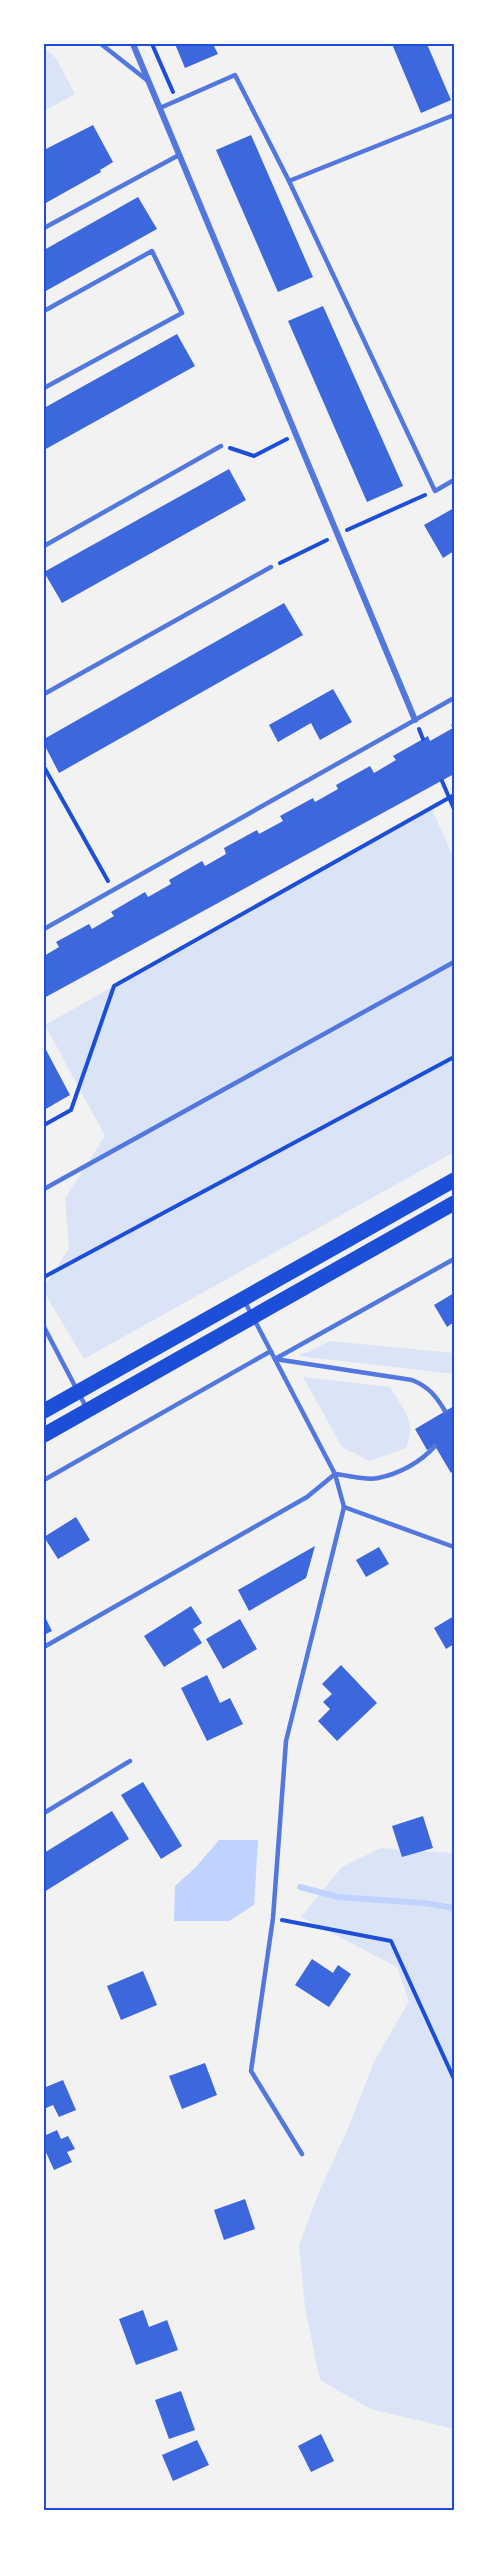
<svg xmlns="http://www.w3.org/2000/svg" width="498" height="2554" font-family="Spectral,serif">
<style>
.green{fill:#dbe4f7}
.water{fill:#bfd3fe}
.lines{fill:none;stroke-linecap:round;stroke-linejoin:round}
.stream{stroke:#bfd3fe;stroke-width:6}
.building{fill:#3d67dc}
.path{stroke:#1d4ed8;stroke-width:4}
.service{stroke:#5277de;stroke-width:4.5}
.minor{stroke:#5277de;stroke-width:6}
.primary{stroke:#1d4ed8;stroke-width:15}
.neatline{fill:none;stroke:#1d4ed8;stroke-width:2}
</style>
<rect width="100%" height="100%" fill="#f2f2f2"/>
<g class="green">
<polygon points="44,48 56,58 75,94 44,111"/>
<polygon points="431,807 454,859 454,1152 84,1359 44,1292 44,1287 69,1248 65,1198 105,1136 45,1025"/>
<polygon points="330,1341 454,1353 454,1374 298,1356"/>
<path d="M303,1377L390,1387C403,1409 417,1422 406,1448L370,1461L342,1447Z"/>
<polygon points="381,1848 454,1853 454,2429 371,2409 320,2380 305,2308 299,2245 319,2192 347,2131 374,2062 409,2001 397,1967 301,1917 342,1867"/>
</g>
<polygon class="water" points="219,1840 258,1840 254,1905 229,1921 174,1921 175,1886 196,1867"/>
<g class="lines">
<polyline class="stream" points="300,1887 338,1897 424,1903 454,1908"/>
</g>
<g class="building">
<polygon points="175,44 213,44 218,54 185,68"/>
<polygon points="392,44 427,44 451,100 421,113"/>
<polygon points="93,125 113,162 100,170 101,172 44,204 44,150"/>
<polygon points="251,135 313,277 278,292 216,150"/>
<polygon points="138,197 157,229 44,292 44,250"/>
<polygon points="323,306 403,486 367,502 288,321"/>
<polygon points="177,334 195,366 44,450 44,408"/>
<polygon points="229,469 246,500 62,603 44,572"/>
<polygon points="454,508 454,551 443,558 424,525"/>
<polygon points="284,603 303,635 59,773 44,744 44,739"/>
<polygon points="333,689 352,722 320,740 311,723 278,742 269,725"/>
<polygon points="454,722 454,774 44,998 44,956 59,947 56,942 89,924 92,929 114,916 111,912 145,892 148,897 171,884 169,880 202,861 205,866 226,854 224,848 257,830 259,834 283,821 280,816 313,798 315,802 338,789 336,785 370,766 374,773 396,760 393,756 423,739 428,736 430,741 453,728 451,725"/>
<polygon points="44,1046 70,1095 44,1110"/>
<polygon points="454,1293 454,1322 447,1327 434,1305"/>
<polygon points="454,1406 454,1474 453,1471 451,1473 435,1446 427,1450 415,1429"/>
<polygon points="76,1517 90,1540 58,1559 44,1537"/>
<polygon points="315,1546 306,1578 249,1611 238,1590"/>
<polygon points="379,1547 389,1564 366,1577 356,1560"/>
<polygon points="191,1606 202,1623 193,1629 202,1643 164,1667 144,1636"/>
<polygon points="44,1615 52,1631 44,1635"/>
<polygon points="454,1616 454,1644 446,1649 434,1628"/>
<polygon points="240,1619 257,1649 223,1669 206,1639"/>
<polygon points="341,1665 377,1703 337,1741 318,1721 330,1709 323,1702 332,1694 322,1684"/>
<polygon points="207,1675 220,1703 230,1698 243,1724 207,1741 181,1688"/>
<polygon points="143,1782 182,1846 161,1859 121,1795"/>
<polygon points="112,1811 129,1839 44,1892 44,1853"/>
<polygon points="423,1816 433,1848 402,1857 392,1826"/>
<polygon points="312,1959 333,1973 338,1965 351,1974 329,2007 295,1985"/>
<polygon points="143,1971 157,2005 121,2020 107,1986"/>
<polygon points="205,2063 217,2095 182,2109 169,2076"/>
<polygon points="63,2080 76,2110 59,2117 53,2105 44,2109 44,2082 46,2087"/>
<polygon points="57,2130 61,2139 68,2136 75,2149 67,2152 72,2162 54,2170 44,2148 44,2136"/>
<polygon points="245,2199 255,2229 224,2240 214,2210"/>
<polygon points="143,2310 149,2327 167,2320 178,2350 136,2365 119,2319"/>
<polygon points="181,2391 195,2430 169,2439 155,2400"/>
<polygon points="321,2434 334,2461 311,2472 298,2446"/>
<polygon points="197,2440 209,2465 173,2481 162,2455"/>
</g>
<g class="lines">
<g class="path">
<polyline points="152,44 173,92"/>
<polyline points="230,448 254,456 287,439"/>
<polyline points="347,530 425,495"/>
<polyline points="280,563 327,540"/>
<polyline points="419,729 423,739"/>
<polyline points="44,767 108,881"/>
<polyline points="442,781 454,809"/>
<polyline points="44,1125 71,1110 114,986 454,795"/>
<polyline points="44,1277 454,1057"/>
<polyline points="282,1920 391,1941 454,2079"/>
</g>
<g class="service">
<polyline points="101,44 148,81"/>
<polyline points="160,108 235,75 289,181 454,115"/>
<polyline points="289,181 435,491 454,480"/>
<polyline points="44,228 179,155"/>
<polyline points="44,311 152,251 182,313 44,388"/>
<polyline points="44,546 221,446"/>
<polyline points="46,693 271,567"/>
<polyline points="44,929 454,698"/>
<polyline points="44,1189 454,962"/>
<polyline points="44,1327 87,1409"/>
<polyline points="275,1359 454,1259"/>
<path d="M275,1359L412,1380C429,1387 436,1396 445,1411"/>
<polyline points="44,1480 271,1351"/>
<polyline points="344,1507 454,1547"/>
<polyline points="44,1647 307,1497 335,1474 245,1302"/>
<polyline points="44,1813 130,1761"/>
<path d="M302,2154L251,2071L273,1918L286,1741L344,1507L335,1474C348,1475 366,1481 378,1478C399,1474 421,1462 435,1446"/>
</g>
<polyline class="minor" points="133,44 415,720"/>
<g class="primary">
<polyline points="44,1411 454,1180"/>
<polyline points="44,1435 454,1203"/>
</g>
</g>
<rect width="498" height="2554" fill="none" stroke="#ffffff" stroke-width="90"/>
<rect x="45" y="45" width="408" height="2464" class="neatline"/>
</svg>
